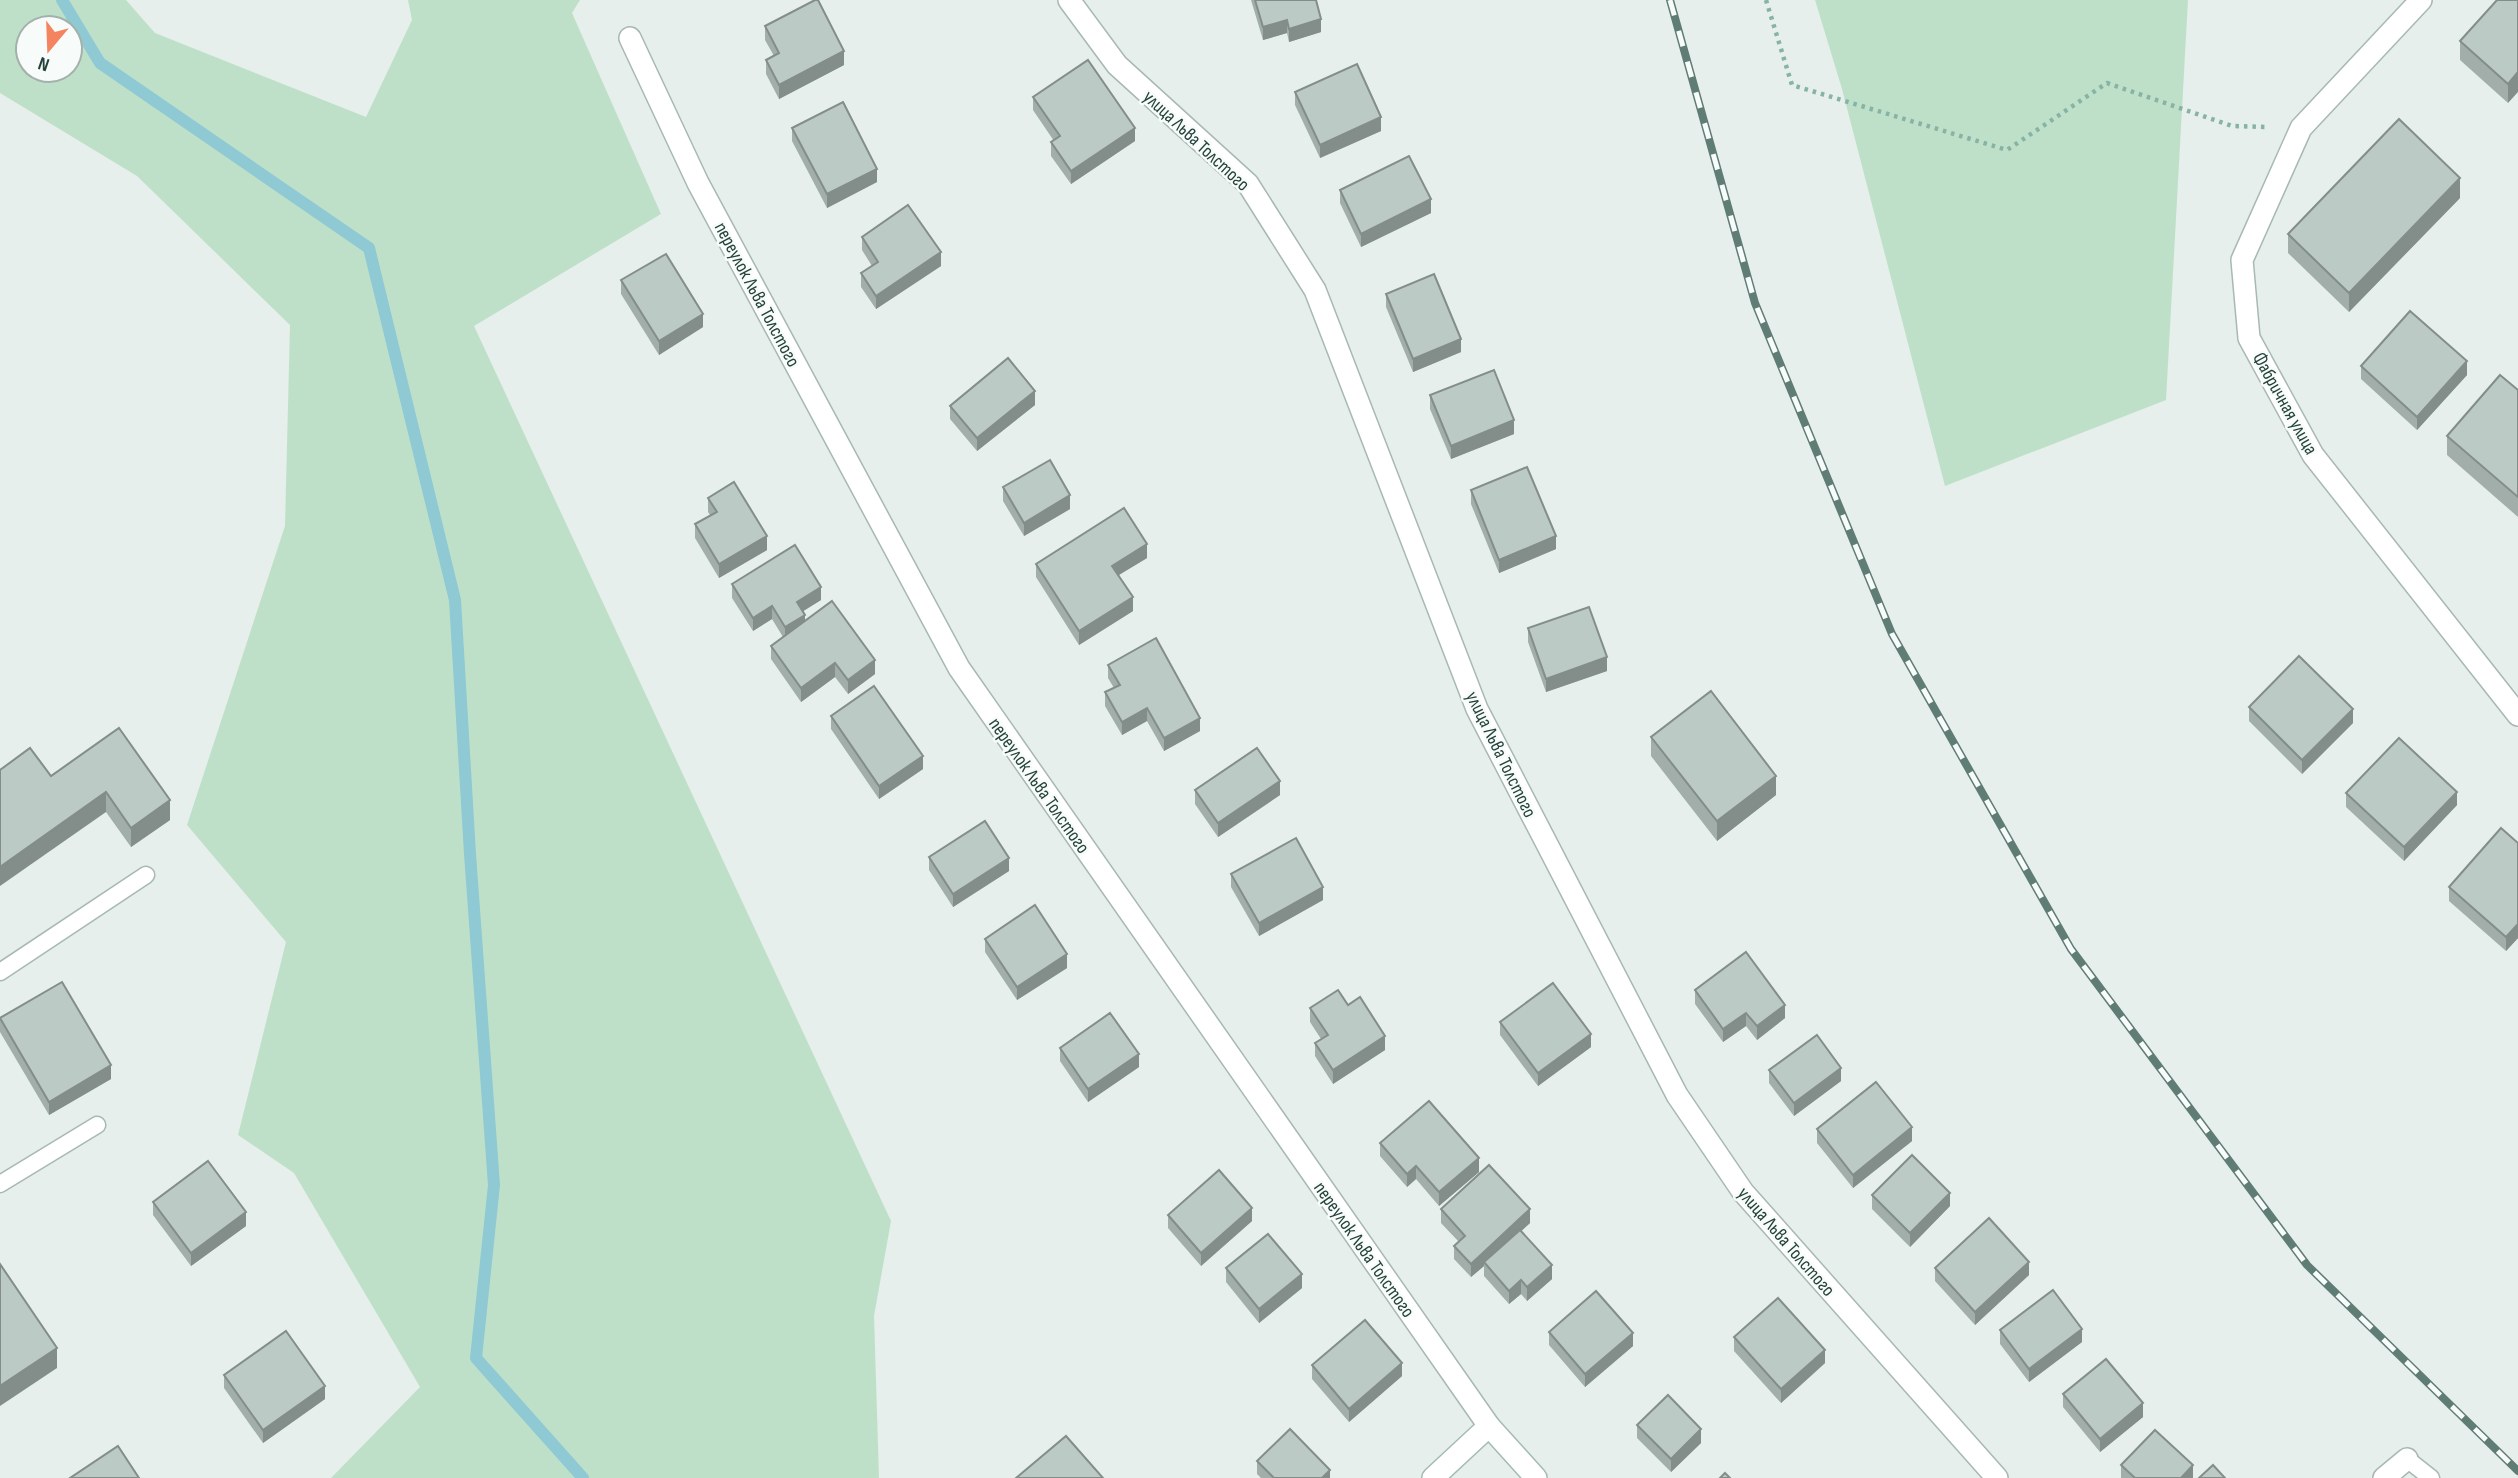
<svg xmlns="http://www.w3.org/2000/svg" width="2518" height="1478" font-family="'Sofia Sans Condensed',sans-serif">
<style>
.green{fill:#bfe0c8;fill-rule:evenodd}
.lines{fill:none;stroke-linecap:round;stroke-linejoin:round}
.stream{stroke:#8ec9d4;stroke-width:12}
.lane-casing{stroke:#a8b8b2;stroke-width:19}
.street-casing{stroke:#a8b8b2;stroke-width:24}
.secondary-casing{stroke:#a4bbb3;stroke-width:24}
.path{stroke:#86b3a5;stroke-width:4.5;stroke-dasharray:3.5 5;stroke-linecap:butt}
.lane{stroke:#fff;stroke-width:16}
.street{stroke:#fff;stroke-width:21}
.secondary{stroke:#fff;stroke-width:21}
.rail-casing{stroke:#5f7d75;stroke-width:8}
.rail{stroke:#f7fbf9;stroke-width:5;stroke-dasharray:16;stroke-linecap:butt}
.wall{fill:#a1aea9}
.shaded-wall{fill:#838d89}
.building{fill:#bbcac4;stroke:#838d89;stroke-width:2}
.labels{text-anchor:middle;stroke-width:5;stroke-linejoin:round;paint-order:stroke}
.street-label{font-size:19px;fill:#24423a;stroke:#f7fbf9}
</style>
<rect width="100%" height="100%" fill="#e6efeb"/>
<g class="green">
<path d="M0,0H126L155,33L366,117L412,20L408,0H580L572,13L661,214L474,326L891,1221L874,1316L879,1478H331L420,1387L294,1173L238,1135L286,942L187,825L285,526L290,325L137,176L0,93ZM70,28V70H28V28Z"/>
<polygon points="1815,0 2188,0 2166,400 1945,486 1842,89"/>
</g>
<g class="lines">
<polyline class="stream" points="62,0 100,63 369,248 455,600 470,854 494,1185 476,1358 583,1478"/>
<defs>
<g id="lane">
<polyline points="0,972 146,875"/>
<polyline points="0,1184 97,1125"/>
<polyline points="2407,1459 2431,1478"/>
</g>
<g id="street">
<polyline points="1069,0 1117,65 1248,184 1315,290 1477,709 1677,1095 1743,1192 1997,1478"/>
<polyline points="2421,0 2301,128 2242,260 2249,338 2313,455 2518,715"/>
<polyline points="630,38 698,183 959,668 1489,1426"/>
<polyline points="2384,1478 2407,1459"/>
</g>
<polyline id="secondary" points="1433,1478 1489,1426 1536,1478"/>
</defs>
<use href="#lane" class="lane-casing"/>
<use href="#street" class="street-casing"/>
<use href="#secondary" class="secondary-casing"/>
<polyline class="path" points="1766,0 1792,85 2007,150 2107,83 2232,126 2269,127"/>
<use href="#lane" class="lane"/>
<use href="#street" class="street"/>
<use href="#secondary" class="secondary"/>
<defs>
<polyline id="rail" points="1670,0 1755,303 1892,634 2071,949 2307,1265 2518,1471"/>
</defs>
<use href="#rail" class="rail-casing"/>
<use href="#rail" class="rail"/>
</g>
<g class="wall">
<polygon points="1251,0 1316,0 1321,32 1289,42 1287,33 1263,40"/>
<polygon points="2518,0 2508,103 2460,60 2460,41"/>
<polygon points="765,26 844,65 779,99 766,74 766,60 774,56 765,40"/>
<polygon points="1295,92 1381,131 1320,158 1295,105"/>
<polygon points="1033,97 1135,141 1071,184 1051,156 1051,142 1054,141 1033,110"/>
<polygon points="792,128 877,182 827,208 792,141"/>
<polygon points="1340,190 1431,213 1361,247 1340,203"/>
<polygon points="2460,198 2349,312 2288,253 2288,234"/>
<polygon points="862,237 941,266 876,309 861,287 861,273 872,266 862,250"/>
<polygon points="621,280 703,327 659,355 621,294"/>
<polygon points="1386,294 1461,352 1413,372 1386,307"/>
<polygon points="2361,366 2467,375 2417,430 2361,379"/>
<polygon points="2518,390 2518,517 2447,455 2447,436"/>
<polygon points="1430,395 1514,434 1451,459 1430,409"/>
<polygon points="1035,405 977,451 950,419 950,406"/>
<polygon points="1003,487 1070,509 1024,536 1003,501"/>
<polygon points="1471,490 1556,549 1499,573 1471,504"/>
<polygon points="708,498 767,550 719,578 695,538 695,524 710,515 708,512"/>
<polygon points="1147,558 1119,575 1133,611 1079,645 1036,577 1036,564"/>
<polygon points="732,584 821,600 803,611 805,621 875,674 848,694 835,677 801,702 771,659 771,646 783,637 772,619 753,631 732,598"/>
<polygon points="1528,628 1607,671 1546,692 1528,642"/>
<polygon points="1108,665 1200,731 1164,751 1147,721 1122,735 1105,706 1105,692 1114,688 1108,678"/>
<polygon points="2249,707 2353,723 2302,774 2249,721"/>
<polygon points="831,716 923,769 879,799 831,729"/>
<polygon points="119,728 170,820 131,847 106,812 51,776"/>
<polygon points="1651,737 1776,795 1717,841 1651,756"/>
<polygon points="1195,790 1280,795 1218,837 1195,804"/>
<polygon points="2346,793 2457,805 2404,861 2346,807"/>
<polygon points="2518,843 2518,938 2506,951 2449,901 2449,887"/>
<polygon points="929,857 1009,871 953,907 929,870"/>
<polygon points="1231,874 1323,900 1259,936 1231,887"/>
<polygon points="985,939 1067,968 1017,1000 985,952"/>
<polygon points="1695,990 1785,1018 1757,1040 1746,1026 1723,1042 1695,1004"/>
<polygon points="1348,1005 1385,1050 1333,1084 1315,1056 1315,1043 1321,1039 1310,1022 1310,1008"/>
<polygon points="0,1018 111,1079 49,1115 0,1032"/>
<polygon points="1500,1022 1591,1047 1538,1086 1500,1035"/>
<polygon points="1060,1048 1139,1067 1088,1102 1060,1061"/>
<polygon points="1769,1070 1841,1081 1794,1116 1769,1083"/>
<polygon points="1817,1129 1912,1141 1853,1188 1817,1143"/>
<polygon points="1380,1143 1479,1172 1439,1206 1416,1179 1407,1187 1380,1156"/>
<polygon points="1872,1195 1950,1206 1910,1247 1872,1209"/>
<polygon points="153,1202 246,1226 191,1266 153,1215"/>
<polygon points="1441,1209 1530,1223 1521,1231 1552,1279 1527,1301 1521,1294 1509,1304 1484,1276 1484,1266 1471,1277 1454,1259 1454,1246 1459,1242 1441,1223"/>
<polygon points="1168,1215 1252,1221 1201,1266 1168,1228"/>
<polygon points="1226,1268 1302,1288 1259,1323 1226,1282"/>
<polygon points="1935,1268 2029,1275 1975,1325 1935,1281"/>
<polygon points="2000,1330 2082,1342 2029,1382 2000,1344"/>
<polygon points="1549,1332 1633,1346 1585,1387 1549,1345"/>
<polygon points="1734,1337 1825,1363 1781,1403 1734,1351"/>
<polygon points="1312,1365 1402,1376 1349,1422 1312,1379"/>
<polygon points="224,1375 325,1399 263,1443 224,1388"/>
<polygon points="2063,1394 2143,1417 2100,1452 2063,1407"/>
<polygon points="1637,1425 1701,1443 1671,1472 1637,1438"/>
<polygon points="1257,1461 1330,1478 1261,1478 1257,1474"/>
<polygon points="2121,1465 2193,1478 2121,1478"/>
</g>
<g class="shaded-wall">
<polygon points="1321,19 1321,32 1289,42 1289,29"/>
<polygon points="1287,20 1287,33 1263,40 1263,27"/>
<polygon points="844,51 844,65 779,99 779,85"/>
<polygon points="2518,72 2518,92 2508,103 2508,84"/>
<polygon points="1381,117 1381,131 1320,158 1320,145"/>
<polygon points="1135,128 1135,141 1071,184 1071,171"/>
<polygon points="877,169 877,182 827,208 827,194"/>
<polygon points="2460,178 2460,198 2349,312 2349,293"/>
<polygon points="1431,199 1431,213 1361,247 1361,234"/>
<polygon points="941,252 941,266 876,309 876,296"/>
<polygon points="703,314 703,327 659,355 659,341"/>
<polygon points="1461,339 1461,352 1413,372 1413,359"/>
<polygon points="2467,361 2467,375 2417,430 2417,417"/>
<polygon points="1035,391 1035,405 977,451 977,438"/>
<polygon points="1514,420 1514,434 1451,459 1451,446"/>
<polygon points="1070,495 1070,509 1024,536 1024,523"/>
<polygon points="767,536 767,550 719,578 719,564"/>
<polygon points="1556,536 1556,549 1499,573 1499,560"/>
<polygon points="1147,544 1147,558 1112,579 1112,566"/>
<polygon points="821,587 821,600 797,615 797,602"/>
<polygon points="1133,597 1133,611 1079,645 1079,631"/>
<polygon points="772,606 772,619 753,631 753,618"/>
<polygon points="805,615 805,629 785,641 785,627"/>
<polygon points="1607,657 1607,671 1546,692 1546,679"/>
<polygon points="875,660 875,674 848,694 848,680"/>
<polygon points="835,663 835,677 801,702 801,688"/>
<polygon points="1147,708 1147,721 1122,735 1122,722"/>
<polygon points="2353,709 2353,723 2302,774 2302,760"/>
<polygon points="1200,718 1200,731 1164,751 1164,738"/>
<polygon points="923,756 923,769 879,799 879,786"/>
<polygon points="1776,776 1776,795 1717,841 1717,821"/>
<polygon points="1280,781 1280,795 1218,837 1218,823"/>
<polygon points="106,792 106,812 0,886 0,867"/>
<polygon points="2457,792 2457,805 2404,861 2404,847"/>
<polygon points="170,800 170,820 131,847 131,828"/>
<polygon points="1009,858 1009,871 953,907 953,894"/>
<polygon points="1323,887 1323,900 1259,936 1259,923"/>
<polygon points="2518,924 2518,938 2506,951 2506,937"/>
<polygon points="1067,954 1067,968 1017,1000 1017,987"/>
<polygon points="1785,1005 1785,1018 1757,1040 1757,1026"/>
<polygon points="1746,1013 1746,1026 1723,1042 1723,1029"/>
<polygon points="1591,1034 1591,1047 1538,1086 1538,1073"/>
<polygon points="1385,1036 1385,1050 1333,1084 1333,1070"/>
<polygon points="1139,1054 1139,1067 1088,1102 1088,1089"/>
<polygon points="111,1065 111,1079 49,1115 49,1102"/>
<polygon points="1841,1068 1841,1081 1794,1116 1794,1103"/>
<polygon points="1912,1127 1912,1141 1853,1188 1853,1175"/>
<polygon points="1479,1158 1479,1172 1439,1206 1439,1192"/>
<polygon points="1416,1166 1416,1179 1407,1187 1407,1174"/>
<polygon points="1950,1193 1950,1206 1910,1247 1910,1233"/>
<polygon points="1252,1208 1252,1221 1201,1266 1201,1253"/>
<polygon points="1530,1209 1530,1223 1485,1264 1484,1262 1484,1266 1471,1277 1471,1264"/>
<polygon points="246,1212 246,1226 191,1266 191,1253"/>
<polygon points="2029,1262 2029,1275 1975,1325 1975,1312"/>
<polygon points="1552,1265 1552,1279 1527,1301 1527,1287"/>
<polygon points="1302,1274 1302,1288 1259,1323 1259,1309"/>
<polygon points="1521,1280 1521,1294 1509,1304 1509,1291"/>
<polygon points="2082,1329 2082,1342 2029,1382 2029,1369"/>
<polygon points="1633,1333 1633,1346 1585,1387 1585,1374"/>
<polygon points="57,1348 57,1368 0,1406 0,1386"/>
<polygon points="1825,1350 1825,1363 1781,1403 1781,1389"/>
<polygon points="1402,1363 1402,1376 1349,1422 1349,1409"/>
<polygon points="325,1386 325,1399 263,1443 263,1430"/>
<polygon points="2143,1403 2143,1417 2100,1452 2100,1439"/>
<polygon points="1701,1429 1701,1443 1671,1472 1671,1459"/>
<polygon points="2193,1465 2193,1478 2181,1478"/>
<polygon points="1330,1470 1330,1478 1322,1478"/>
</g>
<g class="building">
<polygon points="815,0 818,0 844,51 779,85 766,60 779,53 765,26"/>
<polygon points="1255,0 1316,0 1321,19 1289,29 1287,20 1263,27"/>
<polygon points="2497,0 2518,0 2518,72 2508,84 2460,41"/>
<polygon points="1088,60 1135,128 1071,171 1051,142 1060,136 1033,97"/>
<polygon points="1357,64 1381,117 1320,145 1295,92"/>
<polygon points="843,102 877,169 827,194 792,128"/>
<polygon points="2399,119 2460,178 2349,293 2288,234"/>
<polygon points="1409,156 1431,199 1361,234 1340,190"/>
<polygon points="908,205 941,252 876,296 861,273 878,262 862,237"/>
<polygon points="666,254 703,314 659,341 621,280"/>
<polygon points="1434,274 1461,339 1413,359 1386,294"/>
<polygon points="2410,311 2467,361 2417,417 2361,366"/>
<polygon points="1008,358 1035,391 977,438 950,406"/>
<polygon points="1494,370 1514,420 1451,446 1430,395"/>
<polygon points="2500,375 2518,390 2518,497 2447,436"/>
<polygon points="1050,460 1070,495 1024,523 1003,487"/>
<polygon points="1527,467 1556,536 1499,560 1471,490"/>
<polygon points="734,482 767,536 719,564 695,524 717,512 708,498"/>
<polygon points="1124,508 1147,544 1112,566 1133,597 1079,631 1036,564"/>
<polygon points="795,545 821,587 797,602 805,615 785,627 772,606 753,618 732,584"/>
<polygon points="832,601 875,660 848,680 835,663 801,688 771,646"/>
<polygon points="1589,607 1607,657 1546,679 1528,628"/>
<polygon points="1156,638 1200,718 1164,738 1147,708 1122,722 1105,692 1120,685 1108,665"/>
<polygon points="2299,656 2353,709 2302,760 2249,707"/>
<polygon points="874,686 923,756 879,786 831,716"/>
<polygon points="1711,691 1776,776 1717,821 1651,737"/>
<polygon points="119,728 170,800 131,828 106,792 0,867 0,770 30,748 51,776"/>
<polygon points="2399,738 2457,792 2404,847 2346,793"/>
<polygon points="1257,748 1280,781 1218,823 1195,790"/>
<polygon points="985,821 1009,858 953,894 929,857"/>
<polygon points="2501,828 2518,843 2518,924 2506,937 2449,887"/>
<polygon points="1296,838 1323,887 1259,923 1231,874"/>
<polygon points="1035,905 1067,954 1017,987 985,939"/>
<polygon points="1746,952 1785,1005 1757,1026 1746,1013 1723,1029 1695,990"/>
<polygon points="62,982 111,1065 49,1102 0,1018"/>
<polygon points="1553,983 1591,1034 1538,1073 1500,1022"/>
<polygon points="1338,990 1348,1005 1360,997 1385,1036 1333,1070 1315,1043 1328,1035 1310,1008"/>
<polygon points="1110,1013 1139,1054 1088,1089 1060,1048"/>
<polygon points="1817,1035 1841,1068 1794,1103 1769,1070"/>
<polygon points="1876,1082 1912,1127 1853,1175 1817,1129"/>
<polygon points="1429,1101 1479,1158 1439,1192 1416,1166 1407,1174 1380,1143"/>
<polygon points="1912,1155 1950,1193 1910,1233 1872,1195"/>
<polygon points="208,1161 246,1212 191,1253 153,1202"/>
<polygon points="1489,1165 1530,1209 1471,1264 1454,1246 1465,1236 1441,1209"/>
<polygon points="1219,1170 1252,1208 1201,1253 1168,1215"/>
<polygon points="1989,1218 2029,1262 1975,1312 1935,1268"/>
<polygon points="1520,1230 1552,1265 1527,1287 1521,1280 1509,1291 1484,1262"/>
<polygon points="1268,1234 1302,1274 1259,1309 1226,1268"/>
<polygon points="0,1264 57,1348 0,1386"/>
<polygon points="2053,1290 2082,1329 2029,1369 2000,1330"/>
<polygon points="1596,1291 1633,1333 1585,1374 1549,1332"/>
<polygon points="1778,1298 1825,1350 1781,1389 1734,1337"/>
<polygon points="1365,1320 1402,1363 1349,1409 1312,1365"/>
<polygon points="286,1331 325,1386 263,1430 224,1375"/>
<polygon points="2106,1359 2143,1403 2100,1439 2063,1394"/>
<polygon points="1668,1395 1701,1429 1671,1459 1637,1425"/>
<polygon points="1290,1429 1330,1470 1322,1478 1274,1478 1257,1461"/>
<polygon points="2155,1430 2193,1465 2181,1478 2135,1478 2121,1465"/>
<polygon points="1066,1436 1103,1478 1016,1478"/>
<polygon points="118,1446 139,1478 70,1478"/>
<polygon points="2213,1465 2225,1478 2199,1478"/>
<polygon points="1725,1473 1730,1478 1720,1478"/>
</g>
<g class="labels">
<g class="street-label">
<text transform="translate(1197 140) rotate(43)" y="7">улица Льва Толстого</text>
<text transform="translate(758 294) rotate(62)" y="7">переулок Льва Толстого</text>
<text transform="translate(2286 403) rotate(61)" y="7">Фабричная улица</text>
<text transform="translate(1502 754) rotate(64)" y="7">улица Льва Толстого</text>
<text transform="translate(1040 785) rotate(55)" y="7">переулок Льва Толстого</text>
<text transform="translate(1787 1241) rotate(49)" y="7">улица Льва Толстого</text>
<text transform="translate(1365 1249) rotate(55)" y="7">переулок Льва Толстого</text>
</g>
</g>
<g transform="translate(49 49) rotate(199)"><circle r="33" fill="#f7fbf9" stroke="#a3b1ad" stroke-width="2"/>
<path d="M0-5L12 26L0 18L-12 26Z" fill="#f4845f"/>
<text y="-10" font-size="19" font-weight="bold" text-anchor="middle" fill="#24423a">N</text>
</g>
</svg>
